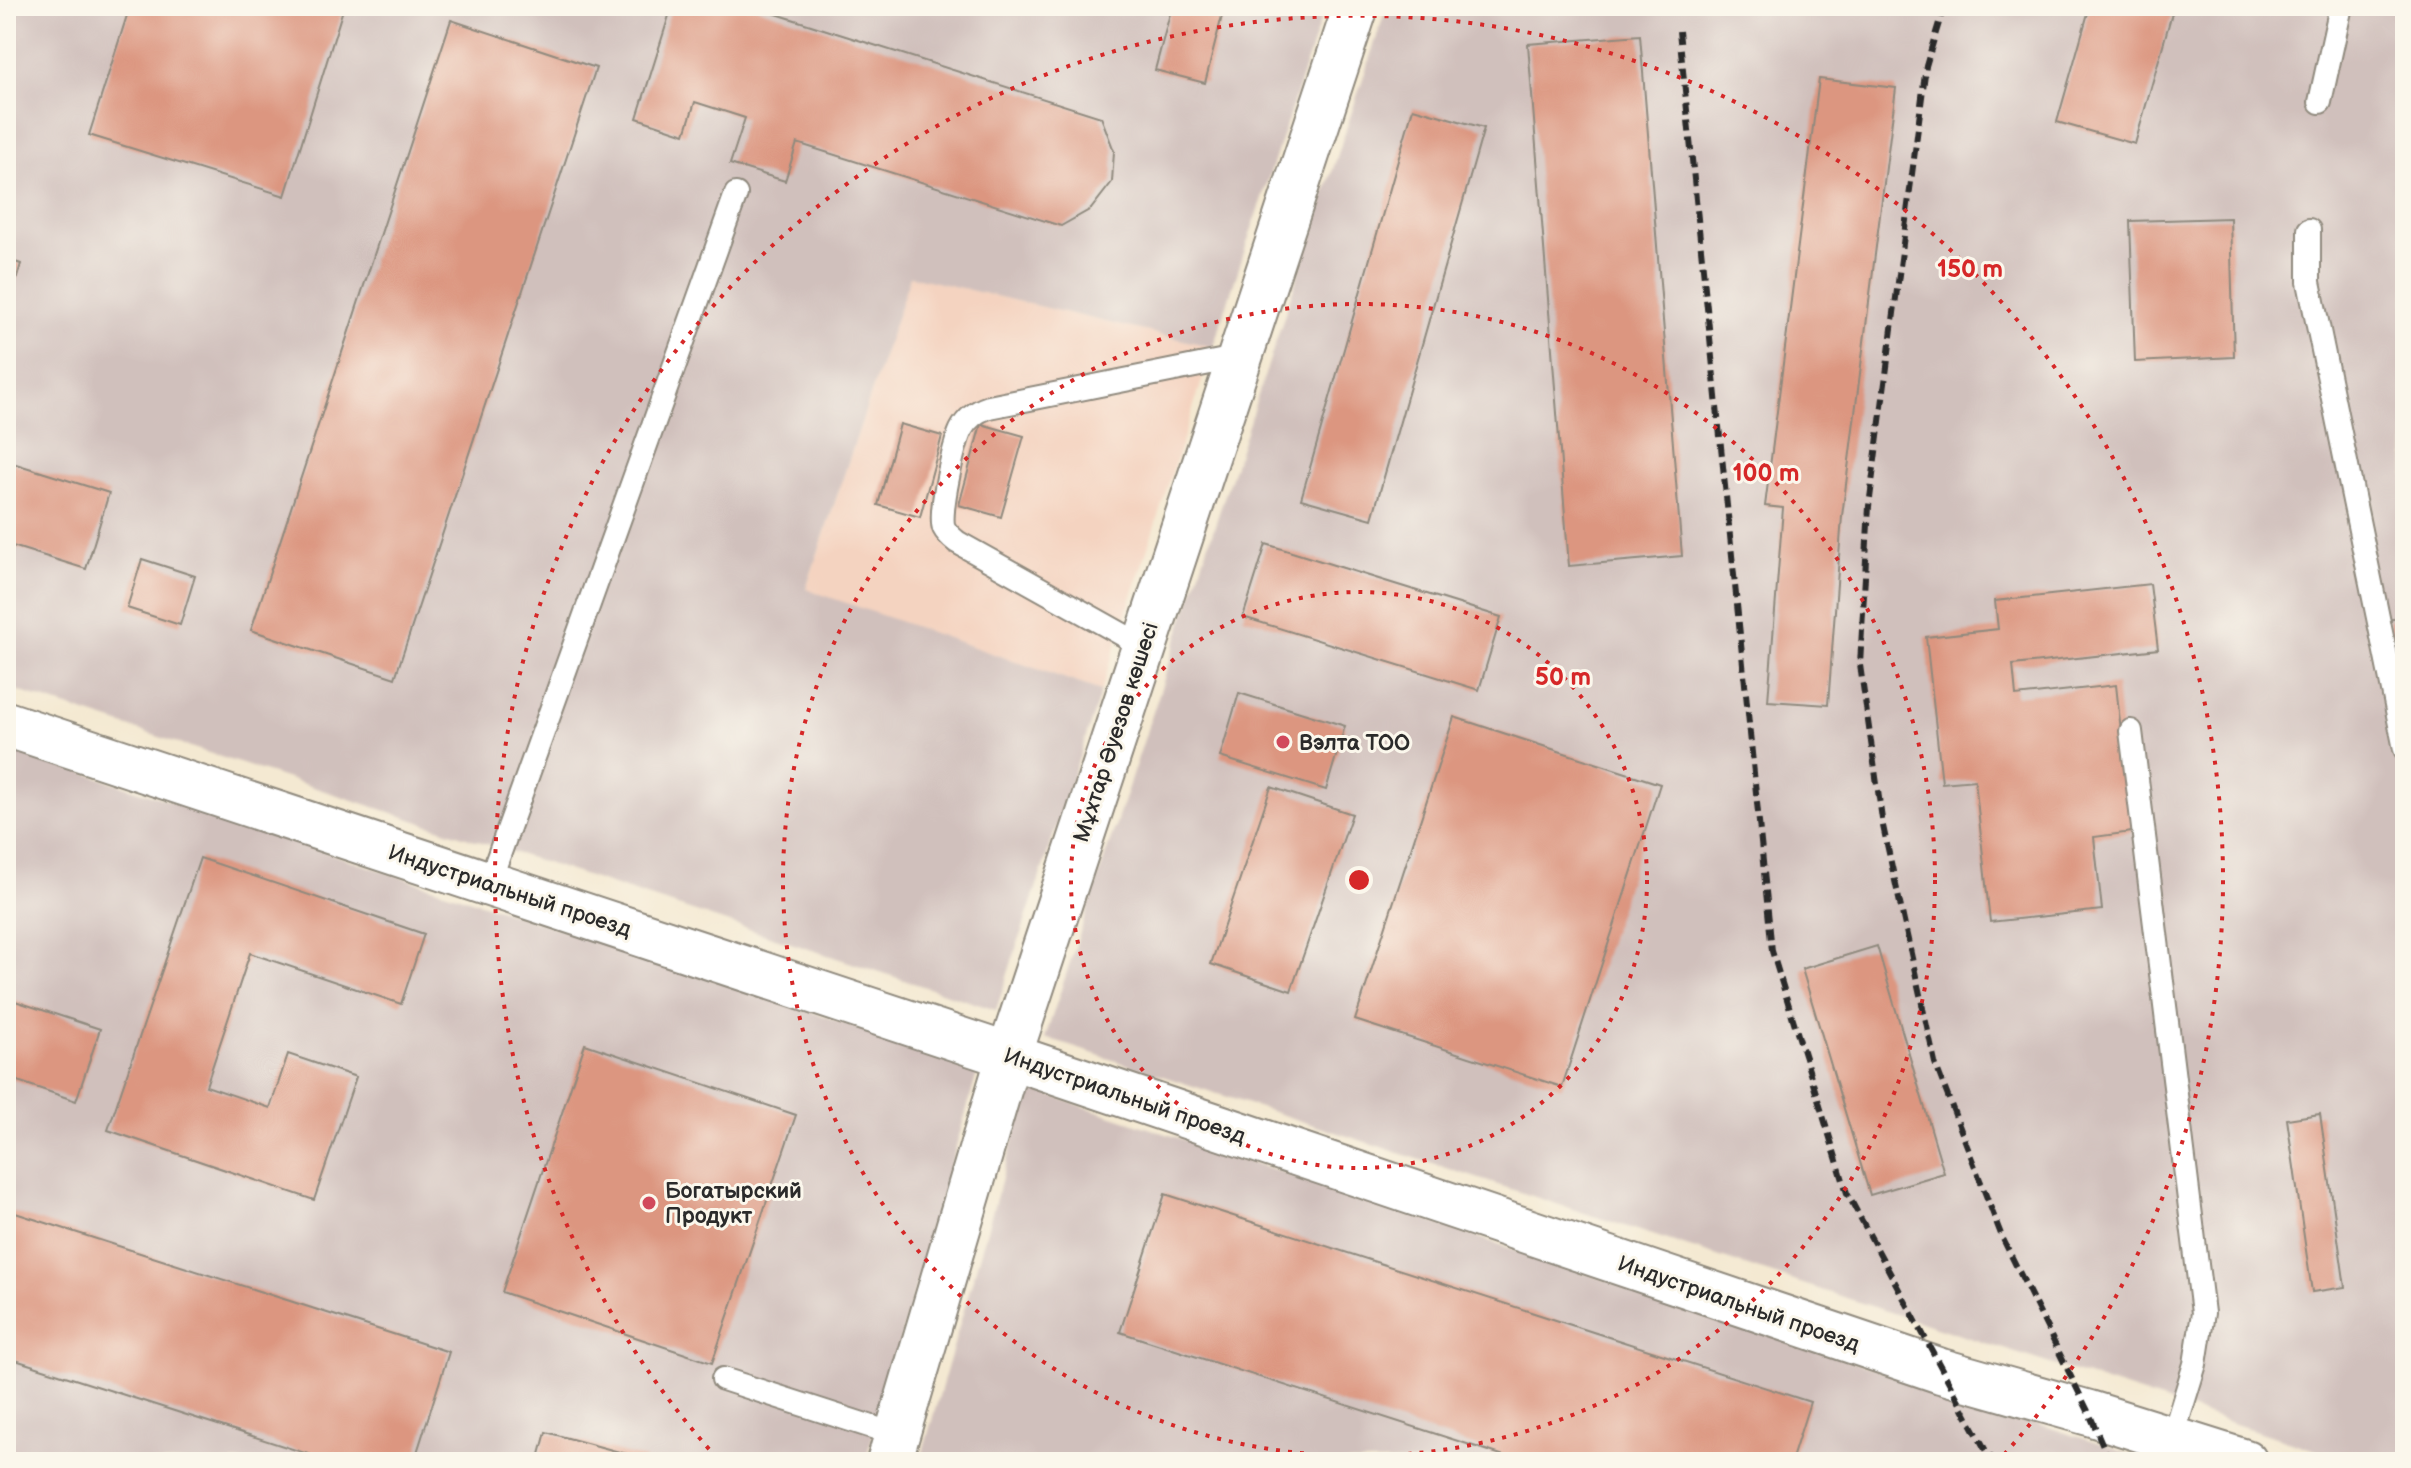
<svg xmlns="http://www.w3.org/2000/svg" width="2411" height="1468" font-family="'Balsamiq Sans',sans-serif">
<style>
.built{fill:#f4d3c0}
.industrial{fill:#d0c0bc}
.building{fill:#dc9680}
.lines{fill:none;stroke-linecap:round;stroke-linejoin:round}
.service-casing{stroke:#908a7e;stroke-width:26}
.minor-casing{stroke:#908a7e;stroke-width:48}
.tertiary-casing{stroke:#908a7e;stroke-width:48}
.service{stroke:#fff;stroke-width:22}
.minor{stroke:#fff;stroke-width:44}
.tertiary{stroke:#fff;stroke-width:44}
.rail{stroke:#2b2b2b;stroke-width:6;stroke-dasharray:12 6;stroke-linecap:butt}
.ring{fill:none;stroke:#d62828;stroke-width:4;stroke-dasharray:4 8}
.poi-dot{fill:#d1495b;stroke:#fbf7ec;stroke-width:3}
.labels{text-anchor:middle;stroke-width:6;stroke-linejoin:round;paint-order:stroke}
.street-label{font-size:22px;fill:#2b2b2b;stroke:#fbf7ec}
.poi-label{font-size:22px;font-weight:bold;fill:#2b2b2b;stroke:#fbf7ec;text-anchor:start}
.centre{fill:#d62828;stroke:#fbf7ec;stroke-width:4}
.ring-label{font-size:24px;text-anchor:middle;font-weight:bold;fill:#d62828;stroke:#fbf7ec;stroke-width:6;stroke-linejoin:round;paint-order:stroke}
</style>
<rect width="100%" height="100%" fill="#fbf7ec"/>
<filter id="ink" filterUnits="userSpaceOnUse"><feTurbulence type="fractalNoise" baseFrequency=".0125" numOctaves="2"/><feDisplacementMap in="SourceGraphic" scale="16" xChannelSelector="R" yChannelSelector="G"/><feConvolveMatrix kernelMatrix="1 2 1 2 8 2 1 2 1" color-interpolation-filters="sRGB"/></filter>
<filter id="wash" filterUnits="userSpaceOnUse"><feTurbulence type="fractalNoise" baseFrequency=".006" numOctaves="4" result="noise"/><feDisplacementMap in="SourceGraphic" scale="32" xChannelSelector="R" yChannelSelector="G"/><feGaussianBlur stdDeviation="1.8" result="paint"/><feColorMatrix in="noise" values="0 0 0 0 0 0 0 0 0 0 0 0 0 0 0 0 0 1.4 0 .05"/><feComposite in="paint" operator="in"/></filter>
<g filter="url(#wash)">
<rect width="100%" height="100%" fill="#f4e9d2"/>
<polygon class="built" points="910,276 1213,347 1101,691 806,590"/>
<g class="industrial">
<polygon points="6,6 1325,6 1213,347 910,276 806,589 1101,691 996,1010 6,687"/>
<polygon points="1387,6 2405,6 2405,1462 2352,1462 1045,1038"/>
<polygon points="6,747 979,1067 865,1462 6,1462"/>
<polygon points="1028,1088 2154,1462 920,1462"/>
</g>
<g id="blocks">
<g class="building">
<polygon points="130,6 344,6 285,196 89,135"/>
<polygon points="672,6 751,6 1101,117 1114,151 1112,182 1091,209 1061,226 797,143 785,181 730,164 745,118 695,102 685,134 637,118"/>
<polygon points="874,6 895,6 894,12"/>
<polygon points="1172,6 1216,6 1224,8 1205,83 1155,70"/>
<polygon points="2090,6 2174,6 2135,144 2057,122"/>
<polygon points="451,20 596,68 395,678 251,630"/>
<polygon points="1640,35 1682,556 1569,566 1528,44"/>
<polygon points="1819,79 1896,88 1842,516 1828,705 1768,701 1783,508 1765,506"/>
<polygon points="1413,108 1484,128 1372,519 1301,499"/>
<polygon points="2230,218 2234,357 2135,362 2130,221"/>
<polygon points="6,259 21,264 7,311 6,311"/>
<polygon points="900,424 942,436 920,517 878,505"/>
<polygon points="981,424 1024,436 1001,517 959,505"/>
<polygon points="6,461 109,493 86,569 6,544"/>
<polygon points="1266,544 1501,617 1479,690 1243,617"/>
<polygon points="142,559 195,576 180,625 127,608"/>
<polygon points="2150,584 2158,649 2013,665 2016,696 2116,685 2132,832 2094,837 2102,910 1990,922 1975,780 1942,783 1926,637 1998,629 1995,601"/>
<polygon points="2405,616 2405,682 2404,682 2389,620"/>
<polygon points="1239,693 1345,726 1326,790 1220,757"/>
<polygon points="1454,717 1660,784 1562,1087 1355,1020"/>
<polygon points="1271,787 1352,814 1291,991 1211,964"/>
<polygon points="200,858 424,934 401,1004 250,953 206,1086 270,1108 288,1054 356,1077 314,1200 108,1130"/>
<polygon points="1877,946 1944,1173 1870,1195 1802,969"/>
<polygon points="6,998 100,1029 76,1101 6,1077"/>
<polygon points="585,1044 796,1115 712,1363 502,1292"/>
<polygon points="2320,1114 2345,1287 2312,1292 2287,1119"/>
<polygon points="1165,1194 1810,1402 1791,1462 1523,1462 1120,1332"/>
<polygon points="6,1210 449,1352 414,1462 333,1462 6,1357"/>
<polygon points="546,1432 645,1459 644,1462 538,1462"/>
</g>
</g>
</g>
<g filter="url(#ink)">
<use href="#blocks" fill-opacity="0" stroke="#908a7e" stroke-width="2"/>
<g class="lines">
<defs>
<g id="service">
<polyline points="2320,102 2341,6"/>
<polyline points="2309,230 2309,282 2405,749"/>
<path d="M1143,646L957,542C952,538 947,534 944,528C938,514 954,445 961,430C967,418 977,411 989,407L1240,357"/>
<polyline points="2131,731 2203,1313 2195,1364 2172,1439"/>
<polyline points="489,883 736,194"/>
<polyline points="723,1379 897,1435"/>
</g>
<polyline id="minor" points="1009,1056 1941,1371 2089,1413 2245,1462"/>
<g id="tertiary">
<polyline points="6,724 1009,1056"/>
<polyline points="889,1462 1009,1056 1356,6"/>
</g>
</defs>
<use href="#service" class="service-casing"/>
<use href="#minor" class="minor-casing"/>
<use href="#tertiary" class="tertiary-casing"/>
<use href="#service" class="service"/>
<use href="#minor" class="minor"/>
<use href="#tertiary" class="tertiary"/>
<g class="rail">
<polyline points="1944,6 1926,66 1869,506 1860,665 1883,826 1935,1063 2002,1237 2089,1413 2110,1462"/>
<polyline points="1679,31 1772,951 1847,1193 1986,1451 1995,1462"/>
</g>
</g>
</g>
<g class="ring">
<circle cx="1359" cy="880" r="288"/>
<circle cx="1359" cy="880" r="576"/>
<path d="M717 1458A864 864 0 1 1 2001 1458"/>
</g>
<g class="poi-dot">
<circle cx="1283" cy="742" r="8"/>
<circle cx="649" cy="1203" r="8"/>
</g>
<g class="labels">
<g class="street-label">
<text transform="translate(1115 732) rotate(-72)" y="8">Мұхтар Әуезов көшесі</text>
<text transform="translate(510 890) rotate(18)" y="8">Индустриальный проезд</text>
<text transform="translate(1125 1095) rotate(19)" y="8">Индустриальный проезд</text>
<text transform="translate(1739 1303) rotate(19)" y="8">Индустриальный проезд</text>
</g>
<g class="poi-label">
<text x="1299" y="750">Вэлта ТОО</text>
<text x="665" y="1198">Богатырский<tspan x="665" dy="25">Продукт</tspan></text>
</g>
</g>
<circle cx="1359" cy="880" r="12" class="centre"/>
<g class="ring-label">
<text x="1970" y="277">150 m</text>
<text x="1766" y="481">100 m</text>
<text x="1563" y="685">50 m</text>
</g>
<rect width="2411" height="1468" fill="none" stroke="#fbf7ec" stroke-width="32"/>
</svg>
